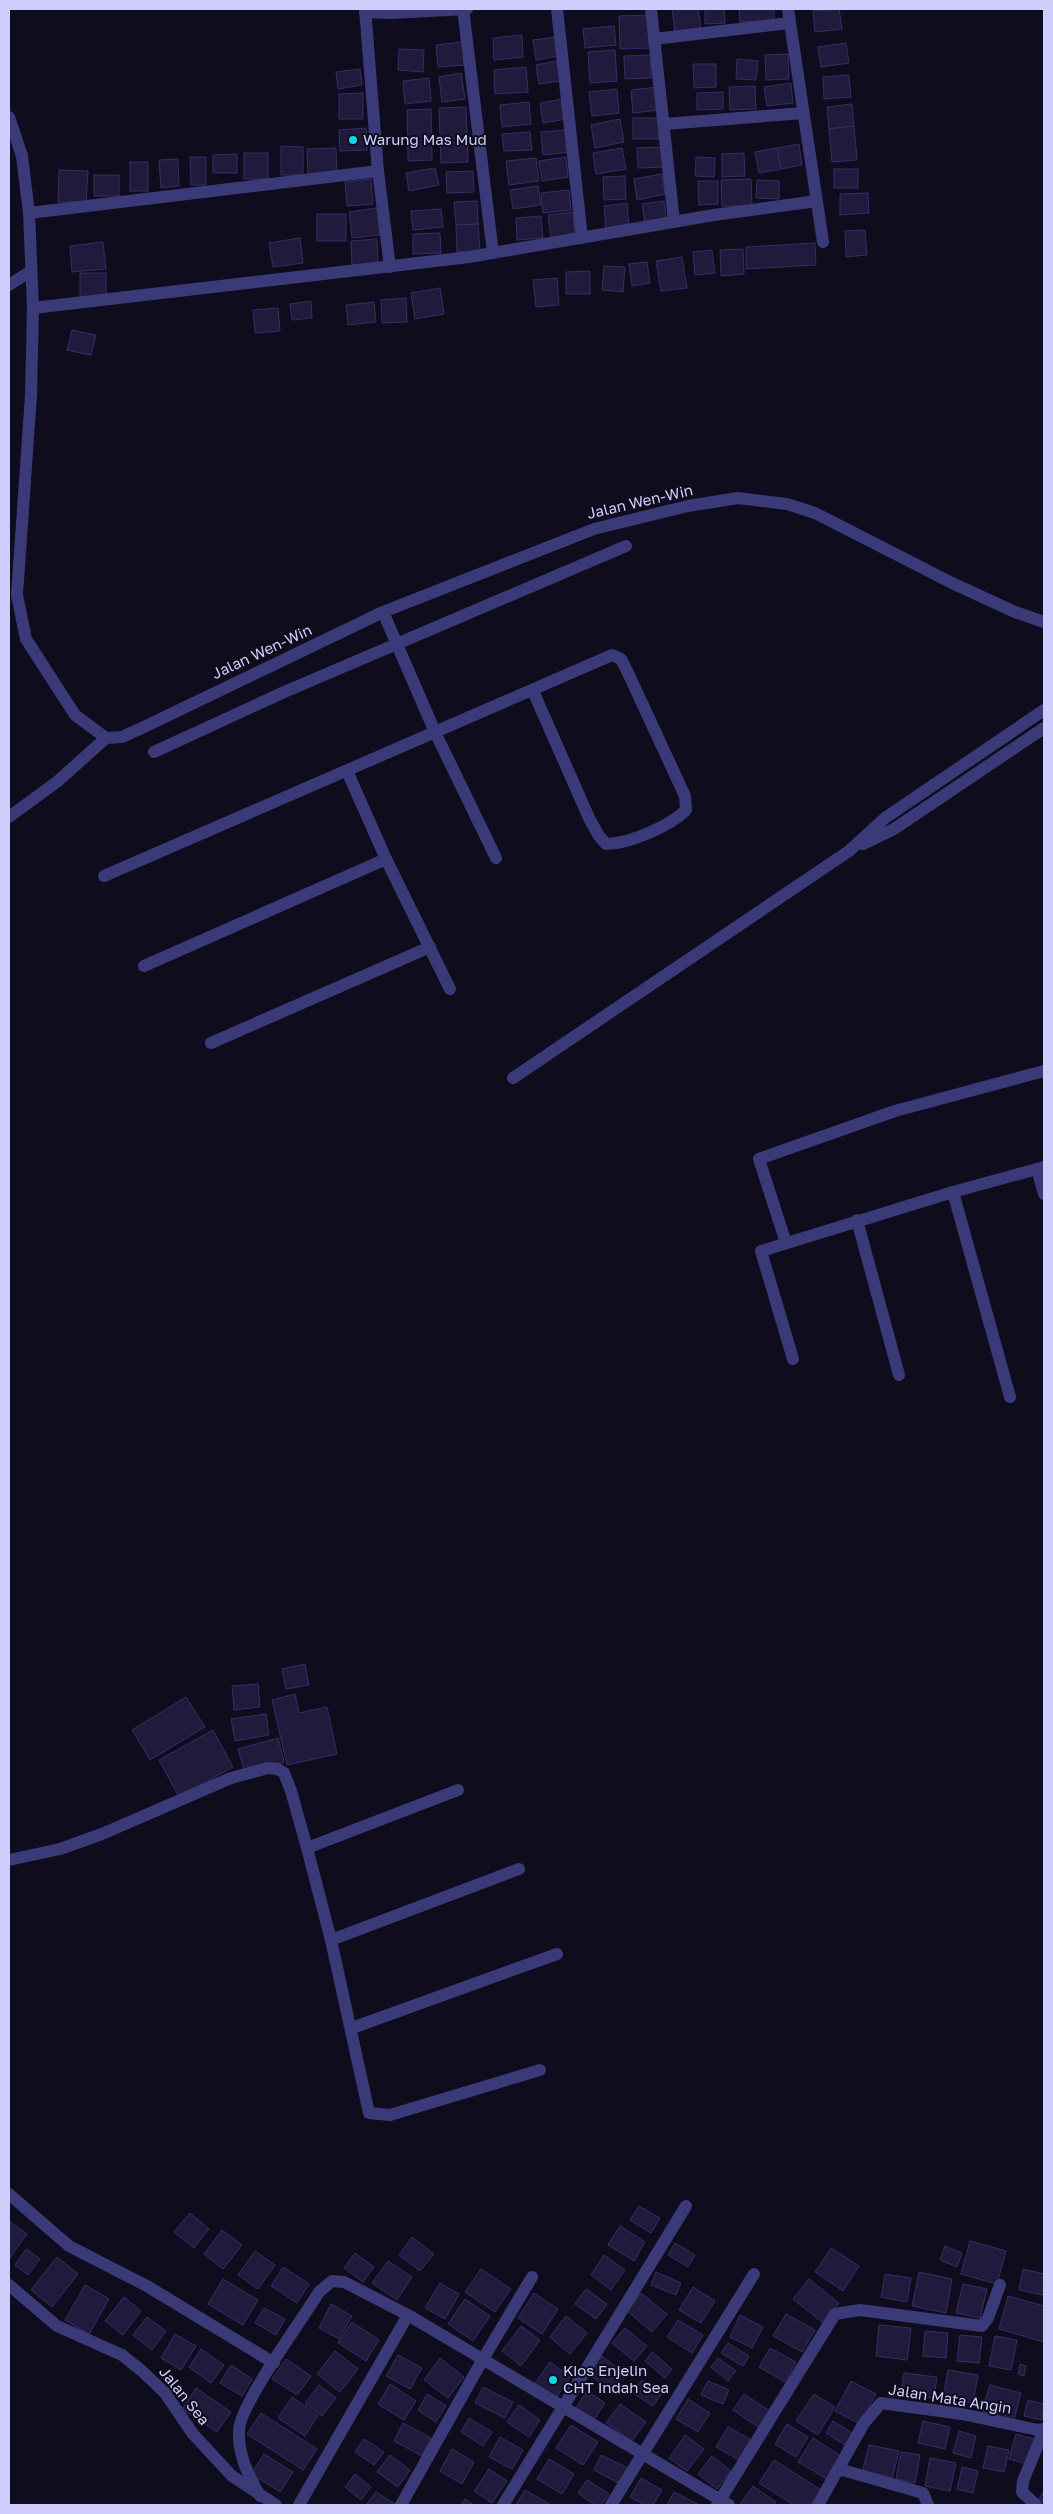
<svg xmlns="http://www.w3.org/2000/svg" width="1053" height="2514" font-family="'Golos Text',sans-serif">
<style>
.building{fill:#201a3d;stroke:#372d67}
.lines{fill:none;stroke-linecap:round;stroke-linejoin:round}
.minor{stroke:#3b3a79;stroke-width:12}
.poi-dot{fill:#0dd7e6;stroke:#0f0d1d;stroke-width:2}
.labels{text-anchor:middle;stroke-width:4;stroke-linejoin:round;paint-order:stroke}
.poi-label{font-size:15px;fill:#d0ccfc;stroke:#0f0d1d;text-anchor:start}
.street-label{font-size:15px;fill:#d0ccfc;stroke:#0f0d1d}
</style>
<rect width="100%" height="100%" fill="#0f0d1d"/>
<g class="building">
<polygon points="672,9 698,9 701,28 675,31"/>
<polygon points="705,9 724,9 725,23 705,24"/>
<polygon points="739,9 774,9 774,20 740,22"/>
<polygon points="839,9 842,29 815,32 813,11"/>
<polygon points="649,15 650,48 620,49 619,16"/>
<polygon points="614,26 616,45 585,48 583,29"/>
<polygon points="522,35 523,57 494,60 493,38"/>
<polygon points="556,37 558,56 536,60 533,40"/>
<polygon points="462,42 464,65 438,67 436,45"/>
<polygon points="846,43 849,63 821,67 818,47"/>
<polygon points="399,49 424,50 423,72 398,70"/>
<polygon points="615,50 617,81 590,83 588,52"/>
<polygon points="788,54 789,79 766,80 765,55"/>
<polygon points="651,55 651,78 625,79 624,56"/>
<polygon points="737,59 758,61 756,80 736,79"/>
<polygon points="557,61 560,81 539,84 536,65"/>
<polygon points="693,64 716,64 716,87 694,88"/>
<polygon points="526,67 528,92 495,94 494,70"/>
<polygon points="360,69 362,85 338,89 336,72"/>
<polygon points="461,73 465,99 442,102 439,77"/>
<polygon points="849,75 851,97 824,99 823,77"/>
<polygon points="429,78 431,101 405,104 403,81"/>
<polygon points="791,83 793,103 767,106 764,87"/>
<polygon points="755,86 756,109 730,110 729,87"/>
<polygon points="658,87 659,110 633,113 631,90"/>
<polygon points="617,89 619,113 592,116 589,92"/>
<polygon points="723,92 723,109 697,110 697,93"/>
<polygon points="363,93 363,119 339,119 339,94"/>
<polygon points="563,99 567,119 543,123 540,103"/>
<polygon points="529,102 531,124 502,127 500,105"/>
<polygon points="852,104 854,126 829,129 827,107"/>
<polygon points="466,107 468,162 441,163 439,108"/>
<polygon points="431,109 432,160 408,161 407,110"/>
<rect x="633" y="118" width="26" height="21"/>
<polygon points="620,119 624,142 595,148 591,125"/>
<polygon points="854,126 857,160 832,162 829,129"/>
<polygon points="366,128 367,150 340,151 339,130"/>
<polygon points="568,130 570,152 543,155 541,132"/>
<polygon points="530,132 532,150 504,151 502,134"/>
<polygon points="799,144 802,165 781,169 777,148"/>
<polygon points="281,146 303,147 303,175 281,175"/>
<polygon points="663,147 664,167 638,168 637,148"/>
<polygon points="336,148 337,173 308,174 307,149"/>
<polygon points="622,148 626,169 596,174 593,153"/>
<polygon points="777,148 781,169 759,173 755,152"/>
<rect x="244" y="153" width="24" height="26"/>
<polygon points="744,153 745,176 722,177 722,154"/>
<polygon points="237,154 237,173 213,173 213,155"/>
<polygon points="190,157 206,157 206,185 191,185"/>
<polygon points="566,157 568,177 542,181 539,161"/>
<polygon points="696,157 715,158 714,177 695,176"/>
<polygon points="536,158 539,181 509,185 506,161"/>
<polygon points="178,159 179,186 161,188 159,160"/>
<rect x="130" y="162" width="18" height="29"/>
<polygon points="435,168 439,185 409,191 406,173"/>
<rect x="834" y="169" width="24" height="19"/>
<polygon points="59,170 88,171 86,202 58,202"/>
<polygon points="473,171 474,192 447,193 446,172"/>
<polygon points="662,174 665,194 637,200 634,179"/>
<rect x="94" y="175" width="25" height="21"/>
<polygon points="625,176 626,199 604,200 603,177"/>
<polygon points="371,179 373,204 347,206 345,182"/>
<polygon points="751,179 752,206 722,206 721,180"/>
<polygon points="757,180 779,181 779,199 756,198"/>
<polygon points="698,181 718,181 718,204 699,205"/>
<polygon points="538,186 541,205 513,209 510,190"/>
<polygon points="569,190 571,210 543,213 541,193"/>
<polygon points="868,193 869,213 840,215 840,194"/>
<polygon points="477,201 478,224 456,225 454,202"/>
<polygon points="664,201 666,220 645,223 642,204"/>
<polygon points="627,203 629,227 606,229 604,206"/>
<polygon points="377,208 380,235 352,238 349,212"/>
<polygon points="441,209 443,227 413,230 411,211"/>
<polygon points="573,212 575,235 551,238 548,215"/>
<rect x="317" y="214" width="29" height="27"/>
<polygon points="541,216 543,238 517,240 516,218"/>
<polygon points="478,224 480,251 457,252 456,225"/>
<polygon points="865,230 867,255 846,257 845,231"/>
<polygon points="440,233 441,253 413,254 413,234"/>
<polygon points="300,238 303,263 273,267 269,243"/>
<polygon points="377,239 378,264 352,265 351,241"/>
<polygon points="103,242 106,269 72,272 70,246"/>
<polygon points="815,243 816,265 746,269 746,247"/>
<polygon points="743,249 744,274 721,276 720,250"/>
<polygon points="712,250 715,273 695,275 693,252"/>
<polygon points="682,257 687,288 661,291 656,261"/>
<polygon points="647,262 650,283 632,286 629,264"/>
<polygon points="604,266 625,267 623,292 602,290"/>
<polygon points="590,271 590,294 566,294 566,272"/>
<rect x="80" y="273" width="26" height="24"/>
<polygon points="557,278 559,305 536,307 533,280"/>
<polygon points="440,288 444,314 415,319 411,293"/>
<polygon points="406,298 407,322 382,323 381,300"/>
<polygon points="311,301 312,318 292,320 290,304"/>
<polygon points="374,302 376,322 348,325 346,305"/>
<polygon points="278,308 280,331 255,333 253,310"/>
<polygon points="72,330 96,335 91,355 67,350"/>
<polygon points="305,1664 309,1685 286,1689 282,1669"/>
<polygon points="258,1684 260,1707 234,1710 232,1686"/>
<polygon points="295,1694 299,1713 327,1707 337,1754 287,1765 272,1700"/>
<polygon points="186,1697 205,1727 150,1760 132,1730"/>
<polygon points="266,1714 269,1735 235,1741 231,1719"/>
<polygon points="213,1730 233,1767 179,1797 159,1760"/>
<polygon points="278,1738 284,1762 245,1772 238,1749"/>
<polygon points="639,2206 660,2218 651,2233 630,2220"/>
<polygon points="190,2213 209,2229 194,2248 174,2232"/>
<polygon points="9,2221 27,2234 9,2259"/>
<polygon points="620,2226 645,2242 634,2261 608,2245"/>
<polygon points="222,2230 242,2245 223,2269 204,2254"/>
<polygon points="412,2237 434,2254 420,2271 399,2255"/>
<polygon points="970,2241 1006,2251 997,2284 961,2274"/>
<polygon points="675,2243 695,2255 688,2267 668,2255"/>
<polygon points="945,2246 962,2253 957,2267 940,2260"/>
<polygon points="831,2248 859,2266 843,2291 815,2272"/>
<polygon points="26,2249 40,2259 28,2275 15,2265"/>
<polygon points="255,2251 275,2265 258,2289 238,2275"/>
<polygon points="355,2253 374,2267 363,2282 344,2268"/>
<polygon points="604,2255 625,2270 611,2290 591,2275"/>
<polygon points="57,2257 78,2274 52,2307 31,2290"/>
<polygon points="388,2261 412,2277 397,2300 372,2283"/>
<polygon points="283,2267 309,2284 297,2303 271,2286"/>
<polygon points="481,2269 511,2289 495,2312 465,2292"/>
<polygon points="1023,2269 1044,2274 1044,2295 1019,2290"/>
<polygon points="656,2272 681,2283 676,2295 651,2285"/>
<polygon points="919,2272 952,2279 946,2313 912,2306"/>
<polygon points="885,2274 911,2278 907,2302 881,2297"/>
<polygon points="223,2279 258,2300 243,2325 208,2304"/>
<polygon points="809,2279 839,2303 823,2323 793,2299"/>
<polygon points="440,2283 459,2294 445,2319 425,2308"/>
<polygon points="963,2284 987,2289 980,2318 956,2313"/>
<polygon points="85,2285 109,2299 89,2334 65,2320"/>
<polygon points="693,2287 715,2301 701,2323 679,2310"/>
<polygon points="586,2289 607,2304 596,2319 575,2304"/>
<polygon points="534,2293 558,2309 542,2334 518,2318"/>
<polygon points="641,2293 667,2314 652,2332 627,2311"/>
<polygon points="1008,2296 1044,2306 1044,2342 999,2329"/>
<polygon points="124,2297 141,2311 123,2335 105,2321"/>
<polygon points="465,2299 490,2316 473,2341 448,2324"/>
<polygon points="331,2304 352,2316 339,2339 319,2328"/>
<polygon points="264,2308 285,2319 276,2335 255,2323"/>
<polygon points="786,2314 815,2330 802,2352 773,2336"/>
<polygon points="740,2315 763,2327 752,2348 730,2337"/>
<polygon points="566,2316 587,2333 570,2354 550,2337"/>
<polygon points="147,2317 166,2331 152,2350 133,2335"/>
<polygon points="678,2320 703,2335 692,2353 667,2337"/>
<polygon points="352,2322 379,2340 366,2361 338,2343"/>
<polygon points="879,2325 911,2328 907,2360 876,2356"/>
<polygon points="521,2326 540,2340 521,2366 502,2351"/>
<polygon points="625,2328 647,2346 634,2361 612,2343"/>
<polygon points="925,2331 948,2333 946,2358 923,2356"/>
<polygon points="175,2334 196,2346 181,2370 161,2358"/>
<polygon points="960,2335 982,2337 979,2363 957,2361"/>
<polygon points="995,2336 1017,2340 1011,2370 989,2366"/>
<polygon points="728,2343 749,2356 743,2366 721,2353"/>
<polygon points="770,2348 796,2362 785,2382 759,2367"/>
<polygon points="201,2349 224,2365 211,2383 189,2367"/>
<polygon points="335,2351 358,2369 340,2392 317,2374"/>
<polygon points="652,2352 672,2369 665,2378 645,2361"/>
<polygon points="398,2355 422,2368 410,2389 386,2376"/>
<polygon points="602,2356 624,2373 610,2391 588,2373"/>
<polygon points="440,2358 464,2377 448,2398 424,2380"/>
<polygon points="718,2358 736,2371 728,2381 711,2367"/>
<polygon points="286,2359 311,2376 297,2395 272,2379"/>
<polygon points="550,2362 570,2377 556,2398 535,2383"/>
<polygon points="1020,2364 1026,2366 1024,2376 1018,2374"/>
<polygon points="231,2365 252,2379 242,2396 220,2383"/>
<polygon points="948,2370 978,2375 973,2403 943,2398"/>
<polygon points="904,2373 937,2377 934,2398 901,2393"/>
<polygon points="642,2380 662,2393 653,2406 633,2393"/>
<polygon points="708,2381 729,2390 723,2404 701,2395"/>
<polygon points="851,2381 876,2394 860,2424 835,2411"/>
<polygon points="390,2384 416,2401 404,2420 378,2404"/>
<polygon points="319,2385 336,2398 322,2416 305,2403"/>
<polygon points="990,2385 1021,2393 1014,2420 982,2411"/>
<polygon points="483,2387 513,2402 505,2418 475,2403"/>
<polygon points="196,2388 231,2412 217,2432 182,2409"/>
<polygon points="587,2391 605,2403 594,2420 576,2408"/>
<polygon points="427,2394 446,2406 436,2422 418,2410"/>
<polygon points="744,2394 771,2412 760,2428 733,2410"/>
<polygon points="814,2394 835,2407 818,2435 796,2421"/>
<polygon points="292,2397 318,2415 305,2436 278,2418"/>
<polygon points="688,2399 710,2413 698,2432 676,2419"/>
<polygon points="1028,2400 1044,2404 1042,2420 1024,2416"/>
<polygon points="620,2404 646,2422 632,2441 606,2423"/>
<polygon points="519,2405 540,2420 529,2437 507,2422"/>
<polygon points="261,2413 317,2449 303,2470 247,2434"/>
<polygon points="469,2418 492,2432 483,2446 461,2432"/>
<polygon points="833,2421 852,2433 845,2445 826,2433"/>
<polygon points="923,2421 950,2427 945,2449 918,2443"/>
<polygon points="403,2423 431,2438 422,2456 394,2441"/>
<polygon points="787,2424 808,2437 796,2457 775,2444"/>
<polygon points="571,2425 598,2442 583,2465 556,2448"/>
<polygon points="728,2427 750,2439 739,2460 716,2447"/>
<polygon points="959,2431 976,2436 971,2458 953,2453"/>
<polygon points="1016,2434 1034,2439 1027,2464 1009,2459"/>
<polygon points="685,2435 704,2449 687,2471 669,2458"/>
<polygon points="500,2437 523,2450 512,2469 489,2457"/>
<polygon points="813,2438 841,2456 827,2479 798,2462"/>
<polygon points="364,2439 384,2452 374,2465 355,2452"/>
<polygon points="869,2445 899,2451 892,2479 862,2473"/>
<polygon points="988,2446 1009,2450 1004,2472 983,2468"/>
<polygon points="452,2449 474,2462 462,2484 440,2471"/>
<polygon points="901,2452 920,2455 915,2483 896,2479"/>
<polygon points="264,2454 293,2472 280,2492 251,2474"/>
<polygon points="390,2455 410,2470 398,2487 377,2472"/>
<polygon points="601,2455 628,2468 620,2484 594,2470"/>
<polygon points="712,2456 731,2471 717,2489 698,2474"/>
<polygon points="930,2458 956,2463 950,2491 925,2486"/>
<polygon points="549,2459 574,2474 562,2494 537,2479"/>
<polygon points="774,2460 821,2490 811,2505 794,2505 759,2483"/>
<polygon points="962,2467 978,2471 973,2493 957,2489"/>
<polygon points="489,2469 507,2481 492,2503 474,2491"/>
<polygon points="355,2474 371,2487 361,2500 345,2487"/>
<polygon points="641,2478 662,2490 653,2505 645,2505 630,2497"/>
<polygon points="587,2480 609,2494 601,2505 595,2505 578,2493"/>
<polygon points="753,2486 776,2502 774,2505 740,2504"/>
<polygon points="525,2490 551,2505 516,2505"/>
<polygon points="1044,2491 1044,2503 1039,2499"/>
<polygon points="376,2492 395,2504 394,2505 366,2505"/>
<polygon points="674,2492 699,2505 667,2505"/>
<polygon points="465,2499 474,2505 461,2505"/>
</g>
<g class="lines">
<g class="minor">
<polyline points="365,9 378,171 390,267"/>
<polyline points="463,9 493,253"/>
<polyline points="557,9 582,238"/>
<polyline points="651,9 674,222"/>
<polyline points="788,9 823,242"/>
<polyline points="365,12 391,13 467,9"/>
<polyline points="654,39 790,23"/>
<polyline points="9,117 22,156 29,213 33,308 31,395 17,595 26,639 75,715 106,738 122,737 144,727 383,612 594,529 688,506 738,498 787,504 815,513 952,583 1015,612 1044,622"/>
<polyline points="665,124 803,113"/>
<polyline points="29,213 378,171"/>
<polyline points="9,285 31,271"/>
<polyline points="33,308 469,257 714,215 817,201"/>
<polyline points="383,612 435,732 496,858"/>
<polyline points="154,752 282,693 626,546"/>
<polyline points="347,771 386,859 450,989"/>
<polyline points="9,817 58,781 106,738"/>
<polyline points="863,844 894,829 1044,728"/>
<path d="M104,876L612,655L621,659L629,675L685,796L686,810C670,826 629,844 606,844L599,836L589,818L533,691"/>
<polyline points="144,966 386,859"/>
<polyline points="211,1043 430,947"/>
<polyline points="513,1078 849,851 885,818 1044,710"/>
<polyline points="1037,1169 1044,1194"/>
<polyline points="953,1192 1010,1397"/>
<polyline points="857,1220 899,1375"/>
<polyline points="786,1243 759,1159 895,1111 1044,1071"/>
<polyline points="793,1359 761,1251 953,1192 1044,1167"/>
<polyline points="307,1848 458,1790"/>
<polyline points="9,1860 60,1849 102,1834 231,1778 268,1768 278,1769 284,1773 291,1791 307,1848 331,1940 369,2113 390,2115 540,2070"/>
<polyline points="331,1940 519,1869"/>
<polyline points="352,2028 557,1954"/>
<polyline points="9,2194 69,2246 147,2286 274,2363"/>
<polyline points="9,2285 57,2326 122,2355 142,2371 165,2393 193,2434 232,2476 276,2505"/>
<polyline points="839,2469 923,2493 928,2505"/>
<path d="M260,2496C248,2475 238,2455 239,2431C239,2405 303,2319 319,2292L332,2281L344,2282L408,2315L729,2505"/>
<polyline points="299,2505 408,2315"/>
<polyline points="401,2505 483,2359 532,2277"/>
<polyline points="503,2505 686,2206"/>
<polyline points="611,2505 754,2274"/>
<polyline points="717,2505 835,2314 860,2310 982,2326 988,2318 1000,2285"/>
<polyline points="818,2505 864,2423 881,2403 962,2414 1038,2430 1044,2429"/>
<polyline points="1036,2505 1022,2492 1023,2481 1044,2430"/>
</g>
</g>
<g class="poi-dot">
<circle cx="353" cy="140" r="5"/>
<circle cx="553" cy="2380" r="5"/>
</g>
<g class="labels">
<g class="poi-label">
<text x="363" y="145">Warung Mas Mud</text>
<text x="563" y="2376">Kios Enjelin<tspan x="563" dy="17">CHT Indah Sea</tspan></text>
</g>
<g class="street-label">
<text transform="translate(640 502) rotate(-13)" y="5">Jalan Wen-Win</text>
<text transform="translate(262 652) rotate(-25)" y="5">Jalan Wen-Win</text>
<text transform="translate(184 2396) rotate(51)" y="5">Jalan Sea</text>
<text transform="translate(950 2399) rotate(9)" y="5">Jalan Mata Angin</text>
</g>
</g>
<rect width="1053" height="2514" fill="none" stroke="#d0ccfc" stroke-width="20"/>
</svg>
